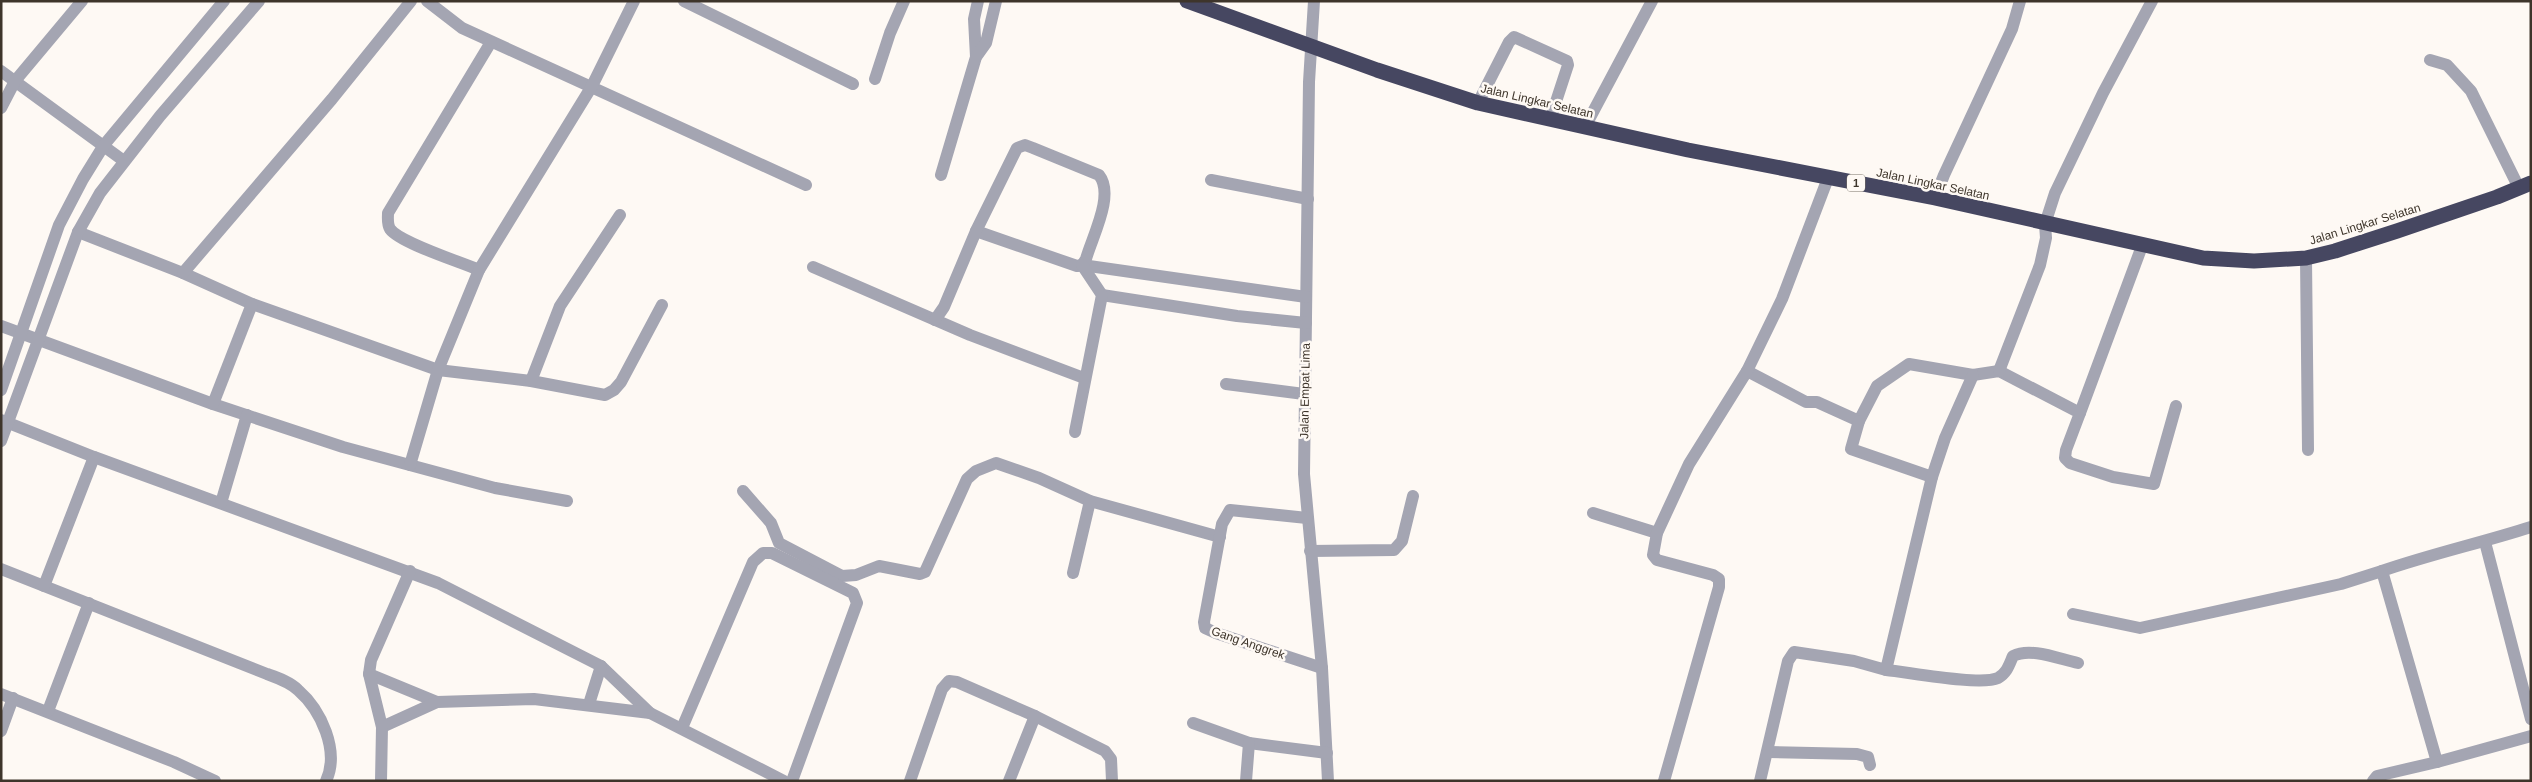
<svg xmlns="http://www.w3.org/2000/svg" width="2532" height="782" font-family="Arial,sans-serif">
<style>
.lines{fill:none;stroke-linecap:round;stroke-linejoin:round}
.minor{stroke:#a4a5b2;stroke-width:12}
.highway{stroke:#464761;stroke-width:15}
.labels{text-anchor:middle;stroke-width:5;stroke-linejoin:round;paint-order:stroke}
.shield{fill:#fef9f4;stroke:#787067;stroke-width:1}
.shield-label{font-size:11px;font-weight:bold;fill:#3e352b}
.street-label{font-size:12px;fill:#3e352b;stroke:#fef9f4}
</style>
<rect width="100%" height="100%" fill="#fef9f4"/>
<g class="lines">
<g class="minor">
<polyline points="427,1 462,28 806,185"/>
<polyline points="684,1 853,84"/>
<polyline points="1314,1 1309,82 1304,474 1322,668 1328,781"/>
<polyline points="976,57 974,19 978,1"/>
<polyline points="2430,60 2447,65 2471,91 2519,188"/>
<polyline points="1,71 124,161"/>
<polyline points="875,79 890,33 904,1"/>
<polyline points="1478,103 1509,42 1514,37 1567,61 1568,65 1550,120"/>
<polyline points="1,108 15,81 82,1"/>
<polyline points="1585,127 1652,1"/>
<polyline points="941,175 976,57 986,43 996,1"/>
<polyline points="1211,180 1308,199"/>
<polyline points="1935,198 1944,175 2012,29 2020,1"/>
<polyline points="976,231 1077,266 1082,265 1306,297"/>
<polyline points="78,232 183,273 252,304 438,370 531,381 605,395 614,390 621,382 662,305"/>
<polyline points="2306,258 2308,450"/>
<polyline points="813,267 970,335 1084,378"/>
<path d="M479,270C461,262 400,243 390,229C387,224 388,218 388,213L491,42"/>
<polyline points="183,273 332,99 411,1"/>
<polyline points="1102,295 1237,316 1306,323"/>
<path d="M935,320L944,307L976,231L1017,148L1025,145L1033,148L1099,175C1115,195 1092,237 1086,259L1082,265"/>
<polyline points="1,326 213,404 343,447 495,488 567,501"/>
<polyline points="1747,371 1806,402 1817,402 1859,421 1877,386 1909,364 1973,375 1999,371 2080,413 2066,450 2065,458 2070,463 2113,477 2154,484 2176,406"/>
<polyline points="1999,371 2040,265 2046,238 2045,224 2055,193 2103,93 2152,1"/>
<polyline points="531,381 560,306 620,215"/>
<polyline points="1226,384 1304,394"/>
<polyline points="1,390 59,225 83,179 104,145 224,1"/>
<polyline points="213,404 252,304"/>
<polyline points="2080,413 2142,246"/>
<polyline points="1,420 94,457 438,583 601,666 650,713 784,781"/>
<polyline points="1859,421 1851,449 1932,477"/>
<polyline points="1075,432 1102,295 1082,265"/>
<polyline points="1,441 78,232 100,193 160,116 259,1"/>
<polyline points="410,465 438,370 479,270 592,86 634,1"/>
<polyline points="743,491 771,523 779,543 842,576 856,575 879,566 920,574 925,572 967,479 976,471 996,463 1039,478 1090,501 1220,537"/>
<polyline points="221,503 247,415"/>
<polyline points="1593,513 1657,533"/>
<polyline points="1307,518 1230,510 1222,524 1204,622 1205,628 1216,633 1322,668"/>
<path d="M2531,527C2481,543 2431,554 2382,571L2437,762L2531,736"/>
<polyline points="2485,542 2531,719"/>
<polyline points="1310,551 1394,550 1402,541 1413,496"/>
<path d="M1,569L267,674C278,678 290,682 298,690C321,710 340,751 326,781"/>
<polyline points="1073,573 1090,501"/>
<polyline points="44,586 94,457"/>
<polyline points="2073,614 2140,628 2341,584 2382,571"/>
<path d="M1886,670C1908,672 1980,686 1998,678C2007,673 2009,665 2013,656C2031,647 2059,659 2078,663"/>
<polyline points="369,674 437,702"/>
<polyline points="1,694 174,762 215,781"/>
<polyline points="589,704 601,666"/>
<polyline points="48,711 89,603"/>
<polyline points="1193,723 1249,743 1327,753"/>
<polyline points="382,727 437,702 534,699 650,713"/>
<polyline points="682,728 753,562 763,553 772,553 853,593 857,603 792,781"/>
<polyline points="1,731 13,698"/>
<polyline points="1769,752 1857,754 1868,757 1870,765"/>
<polyline points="381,781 382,727 369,674 371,660 410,571"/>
<polyline points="910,781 942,689 949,681 957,682 1035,716 1105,751 1111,759 1112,781"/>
<polyline points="1009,781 1035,716"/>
<polyline points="1246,781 1249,743"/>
<polyline points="1664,781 1719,587 1719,579 1713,575 1657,560 1653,555 1657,533 1689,464 1747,371 1782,299 1828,178"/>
<polyline points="1760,781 1788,661 1794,652 1854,661 1886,670 1932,477 1945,438 1973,375"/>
<polyline points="2373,781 2377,776 2437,762"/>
</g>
<polyline class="highway" points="1187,1 1377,70 1478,103 1688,150 1935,198 2203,258 2254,261 2306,258 2335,251 2397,231 2497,197 2531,183"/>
</g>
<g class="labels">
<rect class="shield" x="1847" y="174.5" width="18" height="17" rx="4"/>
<g class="shield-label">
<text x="1856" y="187">1</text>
</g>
<g class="street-label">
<text transform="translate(1537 101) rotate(13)" y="4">Jalan Lingkar Selatan</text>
<text transform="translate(1933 184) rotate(12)" y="4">Jalan Lingkar Selatan</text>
<text transform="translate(2365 224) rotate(-17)" y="4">Jalan Lingkar Selatan</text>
<text transform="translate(1305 391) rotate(-89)" y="4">Jalan Empat Lima</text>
<text transform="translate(1248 643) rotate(19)" y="4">Gang Anggrek</text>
</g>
</g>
<rect width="2532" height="782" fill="none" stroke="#3e352b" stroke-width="5"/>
</svg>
